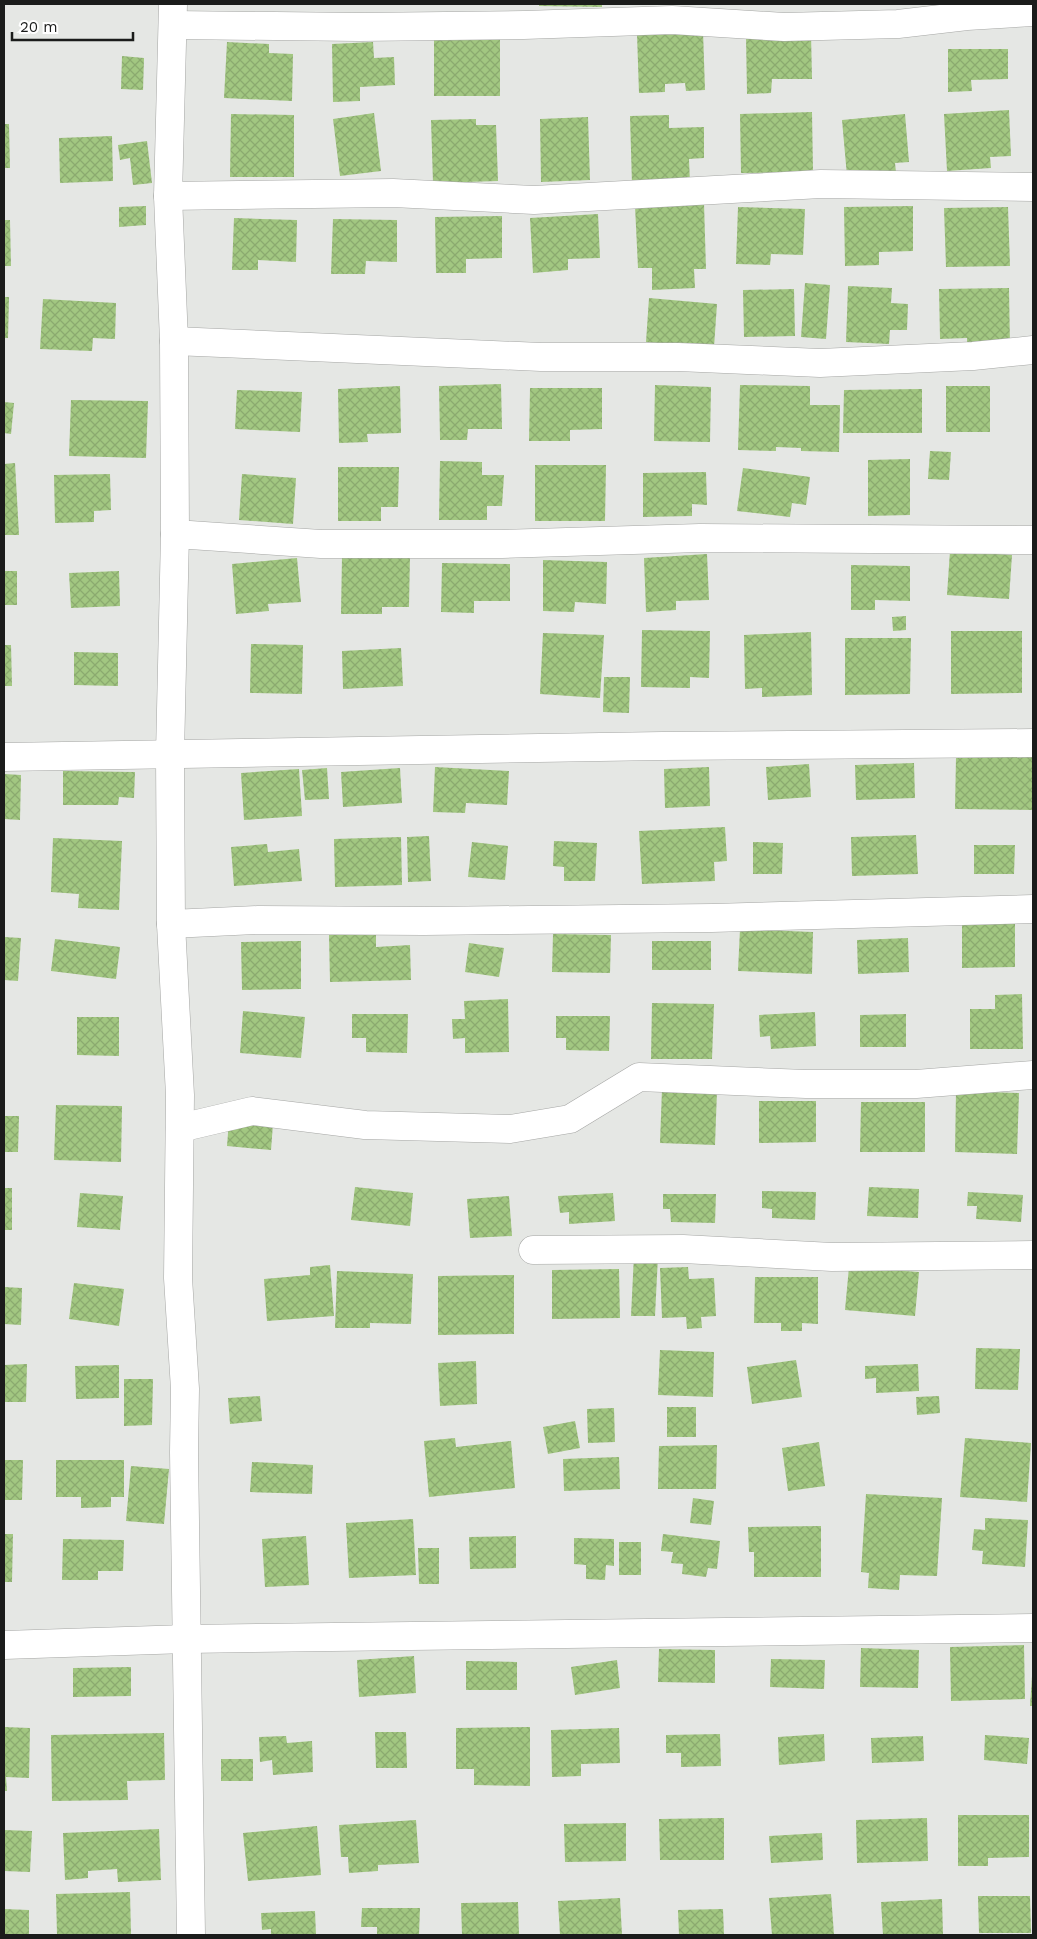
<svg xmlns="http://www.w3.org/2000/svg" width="1037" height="1939" font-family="'Work Sans',sans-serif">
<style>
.building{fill:url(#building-cross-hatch)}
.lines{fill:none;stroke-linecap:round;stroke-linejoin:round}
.minor-casing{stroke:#a5a6a4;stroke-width:29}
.minor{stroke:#fff;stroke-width:28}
</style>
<defs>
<pattern id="building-cross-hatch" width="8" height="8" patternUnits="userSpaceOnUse" patternTransform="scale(1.25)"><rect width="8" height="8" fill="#a2c781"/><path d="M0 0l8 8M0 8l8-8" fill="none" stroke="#8baa6f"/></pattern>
</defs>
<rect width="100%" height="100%" fill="#e5e7e4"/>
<g class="building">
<polygon points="539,4 602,4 602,7 539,6"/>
<polygon points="703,31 705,90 686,91 685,83 665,84 665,92 639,93 637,34"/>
<polygon points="811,34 812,79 772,79 771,93 747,94 746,36"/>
<rect x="434" y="39" width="66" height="57"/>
<polygon points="227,42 269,44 269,53 293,54 292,101 224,98"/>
<polygon points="373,42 374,58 394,57 395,85 360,87 360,101 333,102 332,44"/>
<polygon points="948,49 1008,49 1008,79 971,80 972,91 948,92"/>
<polygon points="122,56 144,58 143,90 121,89"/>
<polygon points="1009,110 1011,156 990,157 991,168 947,171 944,114"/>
<polygon points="812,112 813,172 741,173 740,114"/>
<polygon points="374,113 381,171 340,176 333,119"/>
<polygon points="231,114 294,115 294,177 230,177"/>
<polygon points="905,114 909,162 895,163 896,172 847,176 842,120"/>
<polygon points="669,115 669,128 704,127 704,158 689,159 690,183 632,185 630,116"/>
<polygon points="588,117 590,180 541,182 540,119"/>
<polygon points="476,119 476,125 496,125 498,181 433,183 431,120"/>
<polygon points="4,124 9,124 10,168 4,168"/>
<polygon points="112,136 113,181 60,183 59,138"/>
<polygon points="147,141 152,183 133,185 130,158 120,160 118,145"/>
<polygon points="704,203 706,269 694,269 695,288 652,290 652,268 638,268 635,206"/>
<polygon points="146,206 146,225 119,227 119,207"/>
<polygon points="913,206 913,251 879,252 879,265 845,266 844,207"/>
<polygon points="738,207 805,209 803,255 771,254 770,265 736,264"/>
<polygon points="1008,207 1010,266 946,267 944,208"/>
<polygon points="598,214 600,258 568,259 568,270 533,273 530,218"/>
<polygon points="502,216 502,258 466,259 466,273 436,273 435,217"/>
<polygon points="234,218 297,220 296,262 258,260 258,270 232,270"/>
<polygon points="333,219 397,220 397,262 366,261 365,274 331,274"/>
<polygon points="4,220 10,220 11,266 4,266"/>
<polygon points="805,283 830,285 826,339 801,337"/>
<polygon points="848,286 892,288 891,303 908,304 907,330 890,330 889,344 846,342"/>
<polygon points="1009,288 1010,346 967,348 967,338 940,339 939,289"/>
<polygon points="794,289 795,336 744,337 743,290"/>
<polygon points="4,297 9,297 8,338 4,338"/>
<polygon points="649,298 717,304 714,347 646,342"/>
<polygon points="43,299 116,303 115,339 93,338 92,351 40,349"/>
<polygon points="501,384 502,429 468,429 467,440 440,440 439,386"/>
<polygon points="655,385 711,387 710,442 654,441"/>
<polygon points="740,385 810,386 810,405 840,405 839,452 801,451 801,448 776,447 776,451 738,450"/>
<polygon points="400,386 401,433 367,434 368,442 339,443 338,389"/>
<rect x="946" y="386" width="44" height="46"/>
<polygon points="530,388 602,388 602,429 570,430 570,441 529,441"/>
<polygon points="922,389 922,433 843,433 844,390"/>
<polygon points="237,390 302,392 300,432 235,429"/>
<polygon points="71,400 148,401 146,458 69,456"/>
<polygon points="4,402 14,403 11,434 4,433"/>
<polygon points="930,451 951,452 949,480 928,479"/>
<polygon points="910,459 910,515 868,516 868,460"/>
<polygon points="440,461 482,462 482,475 504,475 502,506 487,506 487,520 439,520"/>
<polygon points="15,463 19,535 4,535 4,464"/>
<polygon points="535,465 606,465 605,521 535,521"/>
<polygon points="338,467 399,467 398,507 381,507 381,521 338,521"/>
<polygon points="743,468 810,477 806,505 792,503 790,517 737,511"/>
<polygon points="706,472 707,505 692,504 692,516 643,517 643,473"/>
<polygon points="110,474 111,510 94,511 94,522 55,523 54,475"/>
<polygon points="242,474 296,478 293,524 239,520"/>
<polygon points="950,551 1012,555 1009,599 947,595"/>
<polygon points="707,554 709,600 676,601 676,610 646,612 644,558"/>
<polygon points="342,556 410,556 409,607 382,607 382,614 341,614"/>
<polygon points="297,558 301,602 268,604 269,611 236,614 232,564"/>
<polygon points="543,560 607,562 606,604 575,602 574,612 543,611"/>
<polygon points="442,563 510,564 510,601 474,601 474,613 441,612"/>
<polygon points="851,565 910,566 910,601 875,600 875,610 851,610"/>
<rect x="4" y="571" width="13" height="34"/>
<polygon points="119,571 120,606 71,608 69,573"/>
<polygon points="906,616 906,630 893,631 892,617"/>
<polygon points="642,630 710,631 709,678 690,677 690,688 641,687"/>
<polygon points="951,631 1022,631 1022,693 951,694"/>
<polygon points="811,632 812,695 762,697 762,688 745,689 744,635"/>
<polygon points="543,633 604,635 600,698 540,694"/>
<polygon points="845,638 911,638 910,694 845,695"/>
<polygon points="251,644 303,645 302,694 250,693"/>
<polygon points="4,645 11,645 12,686 4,686"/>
<polygon points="401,648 403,686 343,689 342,651"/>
<polygon points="74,652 118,653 118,686 74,685"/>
<polygon points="604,677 630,677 629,713 603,712"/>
<polygon points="956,757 1033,757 1033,810 955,809"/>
<polygon points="914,763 915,798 856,800 855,765"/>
<polygon points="809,764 811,797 768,800 766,767"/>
<polygon points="435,767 509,771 507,805 466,803 465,813 433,812"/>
<polygon points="709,767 710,806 665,808 664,769"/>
<polygon points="327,768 329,799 305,800 302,770"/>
<polygon points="400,768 402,803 343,807 341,772"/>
<polygon points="299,769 302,816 244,820 241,773"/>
<polygon points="63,771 135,772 134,798 119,797 118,805 63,805"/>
<polygon points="4,774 21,775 20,820 4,819"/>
<polygon points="725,827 727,861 714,862 715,881 642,884 639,831"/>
<polygon points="916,835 918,874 852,876 851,837"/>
<polygon points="429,836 431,881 408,882 407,837"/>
<polygon points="401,837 402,885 335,887 334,839"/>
<polygon points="53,838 122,841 119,910 78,908 79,894 51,892"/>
<polygon points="554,841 597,843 595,881 564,881 564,867 553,866"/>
<polygon points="472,842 508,846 505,880 468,877"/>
<polygon points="753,842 783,843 782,874 753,874"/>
<polygon points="267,844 268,852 299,849 302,881 234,886 231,847"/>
<polygon points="974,845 1015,845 1014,874 974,874"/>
<polygon points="962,921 1015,921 1015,967 962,968"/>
<polygon points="740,929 813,932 812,974 738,971"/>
<polygon points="376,934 376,947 410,945 411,980 330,982 329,935"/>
<polygon points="553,934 611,935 610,973 552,972"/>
<polygon points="4,937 21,938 18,981 4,980"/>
<polygon points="908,938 909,972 858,974 857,940"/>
<polygon points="55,939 120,947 116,979 51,971"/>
<polygon points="301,941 301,989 242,990 241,942"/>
<rect x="652" y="941" width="59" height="29"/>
<polygon points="469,943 504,948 499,977 465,972"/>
<polygon points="1022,994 1023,1049 970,1049 970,1009 995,1009 995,995"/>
<polygon points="508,999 509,1052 465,1053 465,1038 453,1039 452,1019 465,1019 464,1001"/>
<polygon points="652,1003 714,1004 712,1059 651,1059"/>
<polygon points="243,1011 305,1017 301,1058 240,1053"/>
<polygon points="815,1012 816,1046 771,1049 770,1036 760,1037 759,1015"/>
<polygon points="352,1014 408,1014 407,1053 366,1052 366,1038 352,1038"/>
<polygon points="906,1014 906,1047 860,1047 860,1015"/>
<polygon points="556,1016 610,1016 609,1051 566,1050 566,1038 556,1038"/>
<polygon points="77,1017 119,1017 119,1056 77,1055"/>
<polygon points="662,1089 717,1091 715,1145 660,1143"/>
<polygon points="956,1091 1019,1093 1017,1154 955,1152"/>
<polygon points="759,1101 816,1101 816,1142 759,1143"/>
<polygon points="861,1102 925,1102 925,1152 860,1152"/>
<polygon points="56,1105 122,1106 121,1162 54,1160"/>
<polygon points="4,1116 19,1116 18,1152 4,1152"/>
<polygon points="229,1121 273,1124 271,1150 227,1146"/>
<polygon points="355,1187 413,1193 410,1226 351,1220"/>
<polygon points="869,1187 919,1189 918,1218 867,1216"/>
<rect x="4" y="1188" width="8" height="42"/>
<polygon points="762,1191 816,1192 815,1220 772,1218 772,1209 762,1208"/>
<polygon points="968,1192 1023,1195 1021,1222 976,1219 977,1206 967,1206"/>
<polygon points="80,1193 123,1196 120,1230 77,1227"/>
<polygon points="613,1193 615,1221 569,1224 569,1212 560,1213 558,1196"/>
<polygon points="663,1194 716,1194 715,1223 671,1222 670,1209 663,1209"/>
<polygon points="509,1196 512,1236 470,1238 467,1199"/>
<polygon points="634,1255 658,1256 655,1316 631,1316"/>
<polygon points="330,1265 334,1316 267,1321 264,1279 310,1275 310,1267"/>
<polygon points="688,1267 689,1279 714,1278 716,1316 701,1317 702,1328 687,1329 686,1317 662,1318 660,1268"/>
<polygon points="849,1267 919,1272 915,1316 845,1310"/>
<polygon points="619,1269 620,1318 552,1319 552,1270"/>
<polygon points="337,1271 413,1274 411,1324 370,1323 370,1328 335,1328"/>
<polygon points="514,1275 514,1334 438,1335 438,1276"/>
<polygon points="755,1277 818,1277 818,1324 802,1323 802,1331 781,1331 781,1323 754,1323"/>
<polygon points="74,1283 124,1289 119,1326 69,1319"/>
<polygon points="4,1287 22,1288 21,1325 4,1324"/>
<polygon points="976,1348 1020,1349 1018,1390 975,1389"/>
<polygon points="660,1350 714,1352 713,1397 658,1395"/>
<polygon points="796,1360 802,1397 752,1404 747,1367"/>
<polygon points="476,1361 477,1404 440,1406 438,1363"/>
<polygon points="27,1364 26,1402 4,1402 4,1365"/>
<polygon points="918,1364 919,1391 876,1393 876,1378 865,1379 865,1366"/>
<polygon points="119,1365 119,1398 76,1399 75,1366"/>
<polygon points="124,1379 153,1379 152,1425 124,1426"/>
<polygon points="260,1396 262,1421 230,1424 228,1398"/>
<polygon points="939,1396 940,1413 917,1415 916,1397"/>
<rect x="667" y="1407" width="29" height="30"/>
<polygon points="614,1408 615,1442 588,1443 587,1409"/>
<polygon points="575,1421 580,1448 548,1454 543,1427"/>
<polygon points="455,1438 456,1447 511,1441 515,1488 429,1497 424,1441"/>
<polygon points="965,1438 1031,1443 1027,1502 960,1497"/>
<polygon points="819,1442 825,1486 788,1491 782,1448"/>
<polygon points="717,1445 716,1489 658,1489 659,1446"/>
<polygon points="619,1457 620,1489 564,1491 563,1459"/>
<polygon points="4,1460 23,1460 22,1500 4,1500"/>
<polygon points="56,1460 124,1460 124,1497 111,1497 111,1507 81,1508 81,1497 56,1497"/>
<polygon points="252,1462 313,1465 312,1494 250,1492"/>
<polygon points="131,1466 169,1469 164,1524 126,1521"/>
<polygon points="866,1494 942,1498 937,1576 900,1575 899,1590 868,1588 869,1573 861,1572"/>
<polygon points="693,1498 714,1501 711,1525 690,1523"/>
<polygon points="985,1518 1028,1520 1025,1567 982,1564 983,1551 972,1550 974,1529 985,1530"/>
<polygon points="413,1519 416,1575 349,1578 346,1523"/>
<polygon points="821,1526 821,1577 754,1577 754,1552 749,1552 748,1527"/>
<polygon points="4,1534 13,1534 12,1582 4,1582"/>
<polygon points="663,1534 720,1541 717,1569 708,1568 706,1577 682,1574 683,1564 671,1563 673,1552 661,1551"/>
<polygon points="306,1536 309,1585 265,1587 262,1539"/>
<polygon points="516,1536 516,1568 470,1569 469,1537"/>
<polygon points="574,1538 614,1539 614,1566 606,1565 605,1580 586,1579 586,1565 574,1564"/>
<polygon points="63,1539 124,1540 123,1571 98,1571 98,1580 62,1580"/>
<rect x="619" y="1542" width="22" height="33"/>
<polygon points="418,1548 439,1548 439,1584 419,1584"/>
<polygon points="1024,1645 1025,1699 951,1701 950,1647"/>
<polygon points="861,1648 919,1650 918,1688 860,1687"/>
<polygon points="659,1649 715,1650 715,1683 658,1682"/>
<polygon points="414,1656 416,1693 359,1697 357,1660"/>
<polygon points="771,1659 825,1660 824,1689 770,1687"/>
<polygon points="617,1660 620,1688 575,1695 571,1667"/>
<polygon points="466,1661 517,1662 517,1690 466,1690"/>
<polygon points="131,1667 131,1696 73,1697 73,1668"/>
<polygon points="1032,1676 1033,1676 1033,1706 1030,1706"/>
<polygon points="4,1727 30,1728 29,1778 6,1777 7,1791 4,1791"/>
<polygon points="530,1727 530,1786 474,1785 474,1769 456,1769 456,1728"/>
<polygon points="619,1728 620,1763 581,1764 581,1776 552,1777 551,1730"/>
<polygon points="375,1732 406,1732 407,1768 376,1768"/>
<polygon points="164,1733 165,1780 127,1781 128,1800 52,1801 51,1735"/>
<polygon points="720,1734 721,1766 681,1767 681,1753 666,1753 666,1735"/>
<polygon points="824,1734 825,1761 779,1765 778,1737"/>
<polygon points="985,1735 1029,1738 1027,1764 984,1760"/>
<polygon points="286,1736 287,1743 312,1741 313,1772 273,1775 272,1760 260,1762 259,1737"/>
<polygon points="923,1736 924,1761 872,1763 871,1738"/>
<rect x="221" y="1759" width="32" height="22"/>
<polygon points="958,1815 1029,1815 1029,1857 988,1858 988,1866 958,1866"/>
<polygon points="724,1818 724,1860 660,1860 659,1819"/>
<polygon points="927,1818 928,1861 857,1863 856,1820"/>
<polygon points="416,1820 419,1863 378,1865 378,1871 349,1873 348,1857 341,1857 339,1825"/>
<polygon points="626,1823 626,1861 565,1862 564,1824"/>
<polygon points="317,1826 321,1875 248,1881 243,1833"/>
<polygon points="159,1829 161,1880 118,1882 117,1869 88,1871 88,1878 65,1880 63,1833"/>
<polygon points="4,1830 32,1831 30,1872 4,1871"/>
<polygon points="822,1833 823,1860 771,1863 769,1836"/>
<polygon points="130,1892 131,1935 57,1935 56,1894"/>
<polygon points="831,1894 834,1935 772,1935 769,1898"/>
<polygon points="978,1896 1030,1896 1031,1933 979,1933"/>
<polygon points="620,1898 622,1935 560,1935 558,1901"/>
<polygon points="942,1899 943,1935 883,1935 881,1902"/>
<polygon points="518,1902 519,1935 462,1935 461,1903"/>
<polygon points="362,1908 420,1908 419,1935 377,1935 377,1927 361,1927"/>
<polygon points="4,1909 29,1910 29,1935 4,1935"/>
<polygon points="723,1909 724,1935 679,1935 678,1910"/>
<polygon points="315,1911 316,1935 271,1935 271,1929 262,1930 261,1913"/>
</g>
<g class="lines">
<defs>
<g id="minor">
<polyline points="173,4 168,196 174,341 175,534 170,754 171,924 180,1095 178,1278 185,1389 184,1452 191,1935"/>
<polyline points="173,25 359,27 524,25 672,20 784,27 898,24 967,16 1033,12"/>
<polyline points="168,196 393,193 534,200 821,184 1033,187"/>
<polyline points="174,341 541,357 678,357 820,363 973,356 1033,350"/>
<polyline points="175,534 321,544 502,544 700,538 1033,540"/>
<polyline points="4,757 662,746 1033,743"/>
<polyline points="171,924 258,920 424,921 712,918 1033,909"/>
<polyline points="180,1128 252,1111 365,1125 510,1129 570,1119 639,1077 806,1084 916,1084 1033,1075"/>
<polyline points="533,1250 683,1249 832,1257 1033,1255"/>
<polyline points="4,1645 186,1639 1033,1628"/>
</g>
</defs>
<use href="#minor" class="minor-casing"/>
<use href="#minor" class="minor"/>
</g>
<rect width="1037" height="1939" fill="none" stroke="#1b1c1b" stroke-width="10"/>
<path d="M12 32v8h121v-8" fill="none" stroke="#1b1c1b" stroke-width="2.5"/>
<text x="20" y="32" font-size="15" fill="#1b1c1b" stroke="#ffffff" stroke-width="4" paint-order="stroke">20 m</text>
</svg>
